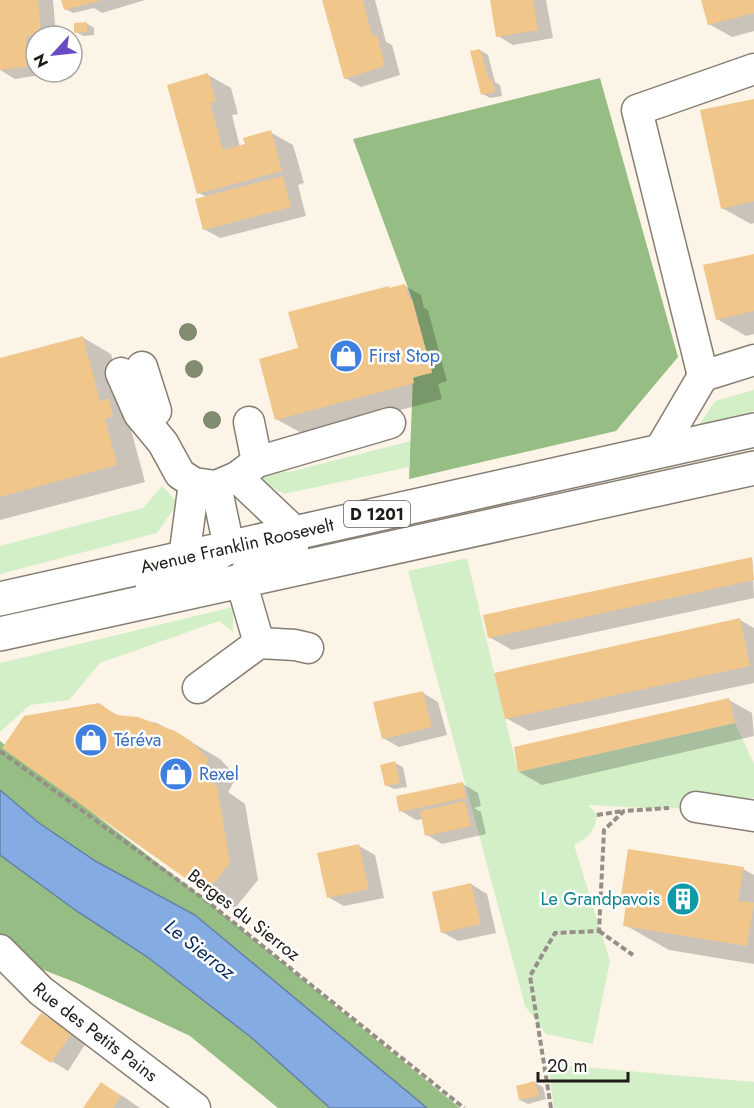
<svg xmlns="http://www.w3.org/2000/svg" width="754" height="1108" font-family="Jost,sans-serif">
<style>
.green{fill:#d3efc7}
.forest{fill:#96be84}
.water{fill:#84abe2;stroke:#6680a5;stroke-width:1.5}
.shadow{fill:#0003}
.building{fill:#f1c68b}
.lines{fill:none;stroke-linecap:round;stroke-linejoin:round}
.minor-casing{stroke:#867e73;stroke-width:33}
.major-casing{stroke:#867e73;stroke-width:36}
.path{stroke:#958f87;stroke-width:4;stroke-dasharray:6 3;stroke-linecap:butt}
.minor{stroke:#fff;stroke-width:30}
.major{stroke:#fff;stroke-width:33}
.tree{fill:#818b70}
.labels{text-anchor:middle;stroke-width:5;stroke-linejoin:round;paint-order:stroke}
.shield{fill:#fff;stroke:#62605d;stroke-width:1.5}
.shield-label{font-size:16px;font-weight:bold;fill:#1f1c18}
.shop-label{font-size:18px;fill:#366cbe;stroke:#fff;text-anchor:start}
.street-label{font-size:18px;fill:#1f1c18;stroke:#fff}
.culture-label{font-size:18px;fill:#0d838f;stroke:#fff;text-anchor:end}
.water-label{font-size:20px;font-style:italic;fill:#052b5c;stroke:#fff}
</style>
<rect width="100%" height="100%" fill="#fdf4e8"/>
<g class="green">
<polygon points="754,390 754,411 699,425 715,401"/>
<polygon points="411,441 409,467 284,494 261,481 270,470 289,472"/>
<polygon points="162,486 178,503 157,533 0,574 0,546 143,508"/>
<path d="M467,558L518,772L735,723L754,764V798L696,807L662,809L588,805L597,815C595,832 589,837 574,845L610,961L593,1044L546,1034L525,1006L408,571Z"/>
<polygon points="233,607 233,632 219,621 100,663 69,700 30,705 0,732 0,663"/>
<polygon points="548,1064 754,1082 754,1108 554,1108"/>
</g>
<g class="forest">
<polygon points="600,78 678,357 616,431 409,479 413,378 432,372 412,299 353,139"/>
<polygon points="0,741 208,902 460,1108 278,1108 190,1036 77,983 0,953"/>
</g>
<polygon class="water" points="0,790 39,823 97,862 195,915 427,1108 330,1108 252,1038 146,956 78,912 0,855"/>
<g class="shadow">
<polygon points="0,0 53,0 56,36 36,36 36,72 46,72 46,74 15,79 0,70"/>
<polygon points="63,0 145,0 102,13 94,8 73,13 65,9"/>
<polygon points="324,0 375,0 386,42 392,45 400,75 361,87 345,78"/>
<polygon points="492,0 546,0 553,38 513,45 498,36"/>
<polygon points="703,0 754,0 754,31 732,37 709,24"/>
<polygon points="86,23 94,28 94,35 83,36 76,32"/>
<polygon points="480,50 488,55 495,82 500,85 502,96 490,98 483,94"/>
<polygon points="208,75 231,88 238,114 232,115 240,147 270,132 293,145 304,183 298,185 306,216 220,238 204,229 207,197 199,193"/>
<polygon points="754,100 754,223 751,224 722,208"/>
<polygon points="754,255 754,334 746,336 717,319"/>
<polygon points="405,286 421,295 424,308 428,310 447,381 438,384 442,399 344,425 338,422 324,426 325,430 305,435 276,419 388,287 392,289"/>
<polygon points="82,337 111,354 145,482 0,520 0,360"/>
<polygon points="752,559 754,598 512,650 489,637"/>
<polygon points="740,620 754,628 754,683 529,731 506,718"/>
<polygon points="423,693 438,702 447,735 399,747 383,738"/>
<polygon points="729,700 752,713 754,736 542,785 519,772"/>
<polygon points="99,705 121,717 157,723 174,732 220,759 237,777 228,792 245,804 258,880 235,908 207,892"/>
<polygon points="395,763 403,767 407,787 394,789 386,785"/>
<polygon points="463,784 478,793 481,806 474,808 481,812 486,834 442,844 427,835 423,819 416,820 401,811"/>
<polygon points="359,846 375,855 384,898 344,906 328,897"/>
<polygon points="743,869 754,875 754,964 669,950 625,925 629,899 622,895"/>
<polygon points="471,884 487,894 496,933 458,941 442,932"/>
<polygon points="57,1024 86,1043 68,1071 22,1043"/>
<polygon points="535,1083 543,1087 546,1099 528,1104 520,1100"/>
<polygon points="101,1084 124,1097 140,1108 85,1108"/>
</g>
<g class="building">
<polygon points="0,0 38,0 41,34 28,35 26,39 31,66 0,70"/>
<polygon points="61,0 99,0 99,1 64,10"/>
<polygon points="322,0 363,0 372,36 377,35 385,66 344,79"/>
<polygon points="490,0 533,0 538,30 496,37"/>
<polygon points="701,0 754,0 754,13 708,25"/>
<polygon points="87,22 87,32 74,33 74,23"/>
<polygon points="480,49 489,79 492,79 495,92 481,95 470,51"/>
<polygon points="208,73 216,101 210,103 223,150 245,144 243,138 271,130 282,171 197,194 167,85"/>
<polygon points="754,99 754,201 721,209 700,110"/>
<polygon points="283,176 291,207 203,230 195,199"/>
<polygon points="754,254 754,311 716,320 703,265"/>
<polygon points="405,284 410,300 412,299 432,373 413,377 414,383 275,420 259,359 298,348 288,312 389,286 389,288"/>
<polygon points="83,336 100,401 109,399 113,416 105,419 117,465 0,497 0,358"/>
<polygon points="752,557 754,580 488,638 483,615"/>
<polygon points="740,618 750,666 505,719 494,673"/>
<polygon points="423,691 432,727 382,739 373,702"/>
<polygon points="729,698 735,723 518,772 514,747"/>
<polygon points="99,703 116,715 138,717 175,731 191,741 209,760 200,774 217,786 230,863 206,893 2,748 24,716"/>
<polygon points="395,761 400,783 385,786 380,765"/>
<polygon points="463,782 466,798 399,812 396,796"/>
<polygon points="465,801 471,826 425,836 420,811"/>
<polygon points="359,844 369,889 327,898 317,853"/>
<polygon points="628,849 744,867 738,901 754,903 747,946 623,926 627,897 621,896"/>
<polygon points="471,883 481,924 441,933 432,892"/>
<polygon points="41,1013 72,1033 51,1063 20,1043"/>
<polygon points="535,1081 539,1096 519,1100 516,1086"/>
<polygon points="101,1082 121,1096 113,1108 83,1108"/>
</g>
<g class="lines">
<defs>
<g id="minor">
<polyline points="142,367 156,411"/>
<polyline points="121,373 139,414 163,443 180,474 194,483 216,486 237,477 257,462 390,423"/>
<polyline points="703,376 637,110 754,69"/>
<polyline points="249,422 257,462"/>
<polyline points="659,451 703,376 754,360"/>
<polyline points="237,477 296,533"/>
<polyline points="184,558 194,483"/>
<polyline points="151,586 186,578 229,547 216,486"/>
<polyline points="259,643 241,581 256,556 293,547"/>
<polyline points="198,688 259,643 295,645 308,648"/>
<polyline points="696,807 754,816"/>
<path id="s1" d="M0,950L41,991L195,1108"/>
</g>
<g id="major">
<path id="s2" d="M0,599L754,430"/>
<polyline points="0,634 754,468"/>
</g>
</defs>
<use href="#minor" class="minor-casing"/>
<use href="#major" class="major-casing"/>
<g class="path">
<polyline points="0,751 208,902 464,1108"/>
<polyline points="597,815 623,811"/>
<polyline points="599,931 633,955"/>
<polyline points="551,1108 530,976 555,933 599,931 604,830 624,811 669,808"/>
</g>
<use href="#minor" class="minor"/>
<use href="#major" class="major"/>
</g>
<g class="tree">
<circle cx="188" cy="332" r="9"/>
<circle cx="194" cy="369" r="9"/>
<circle cx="212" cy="420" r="9"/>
</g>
<defs>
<symbol id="shop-disc" viewBox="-11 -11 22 22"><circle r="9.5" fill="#3f7fe0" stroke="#fff"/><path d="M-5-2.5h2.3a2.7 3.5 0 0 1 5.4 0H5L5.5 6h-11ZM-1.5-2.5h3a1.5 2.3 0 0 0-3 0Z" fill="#fff"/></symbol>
<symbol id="building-disc" viewBox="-11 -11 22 22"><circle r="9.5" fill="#0f9aa8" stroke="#fff"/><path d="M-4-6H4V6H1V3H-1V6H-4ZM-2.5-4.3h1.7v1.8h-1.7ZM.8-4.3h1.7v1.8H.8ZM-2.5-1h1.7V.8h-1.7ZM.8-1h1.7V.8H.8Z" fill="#fff"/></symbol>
</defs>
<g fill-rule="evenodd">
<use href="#shop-disc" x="327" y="337" width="38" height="38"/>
<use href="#shop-disc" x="72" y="721" width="38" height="38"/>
<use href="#shop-disc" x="157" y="755" width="38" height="38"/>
<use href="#building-disc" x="664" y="880" width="38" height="38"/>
</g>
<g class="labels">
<rect class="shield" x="344" y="501" width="66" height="26" rx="4.5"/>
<g class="shield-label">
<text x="377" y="520">D 1201</text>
</g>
<g class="shop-label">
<text x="369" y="362">First Stop</text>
<text x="114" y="746">Téréva</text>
<text x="199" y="780">Rexel</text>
</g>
<g class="street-label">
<text dy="6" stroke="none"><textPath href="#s2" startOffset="243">Avenue Franklin Roosevelt</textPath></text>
<text transform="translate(244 915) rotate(38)" y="6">Berges du Sierroz</text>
<text dy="6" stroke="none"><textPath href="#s1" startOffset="126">Rue des Petits Pains</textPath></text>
</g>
<g class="culture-label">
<text x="660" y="905">Le Grandpavois</text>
</g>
<g class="water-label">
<text transform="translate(200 949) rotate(38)" y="7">Le Sierroz</text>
</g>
</g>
<g transform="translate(54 54) rotate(243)"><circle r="28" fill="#ffffff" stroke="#a5a4a3" stroke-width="1.5"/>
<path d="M0-4.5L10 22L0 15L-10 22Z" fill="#684bc4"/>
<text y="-9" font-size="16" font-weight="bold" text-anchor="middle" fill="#1f1c18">N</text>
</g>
<path d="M538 1072v9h90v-9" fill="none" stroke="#1f1c18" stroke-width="3"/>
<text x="547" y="1072" font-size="18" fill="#1f1c18" stroke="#ffffff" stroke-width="4.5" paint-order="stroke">20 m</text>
</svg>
